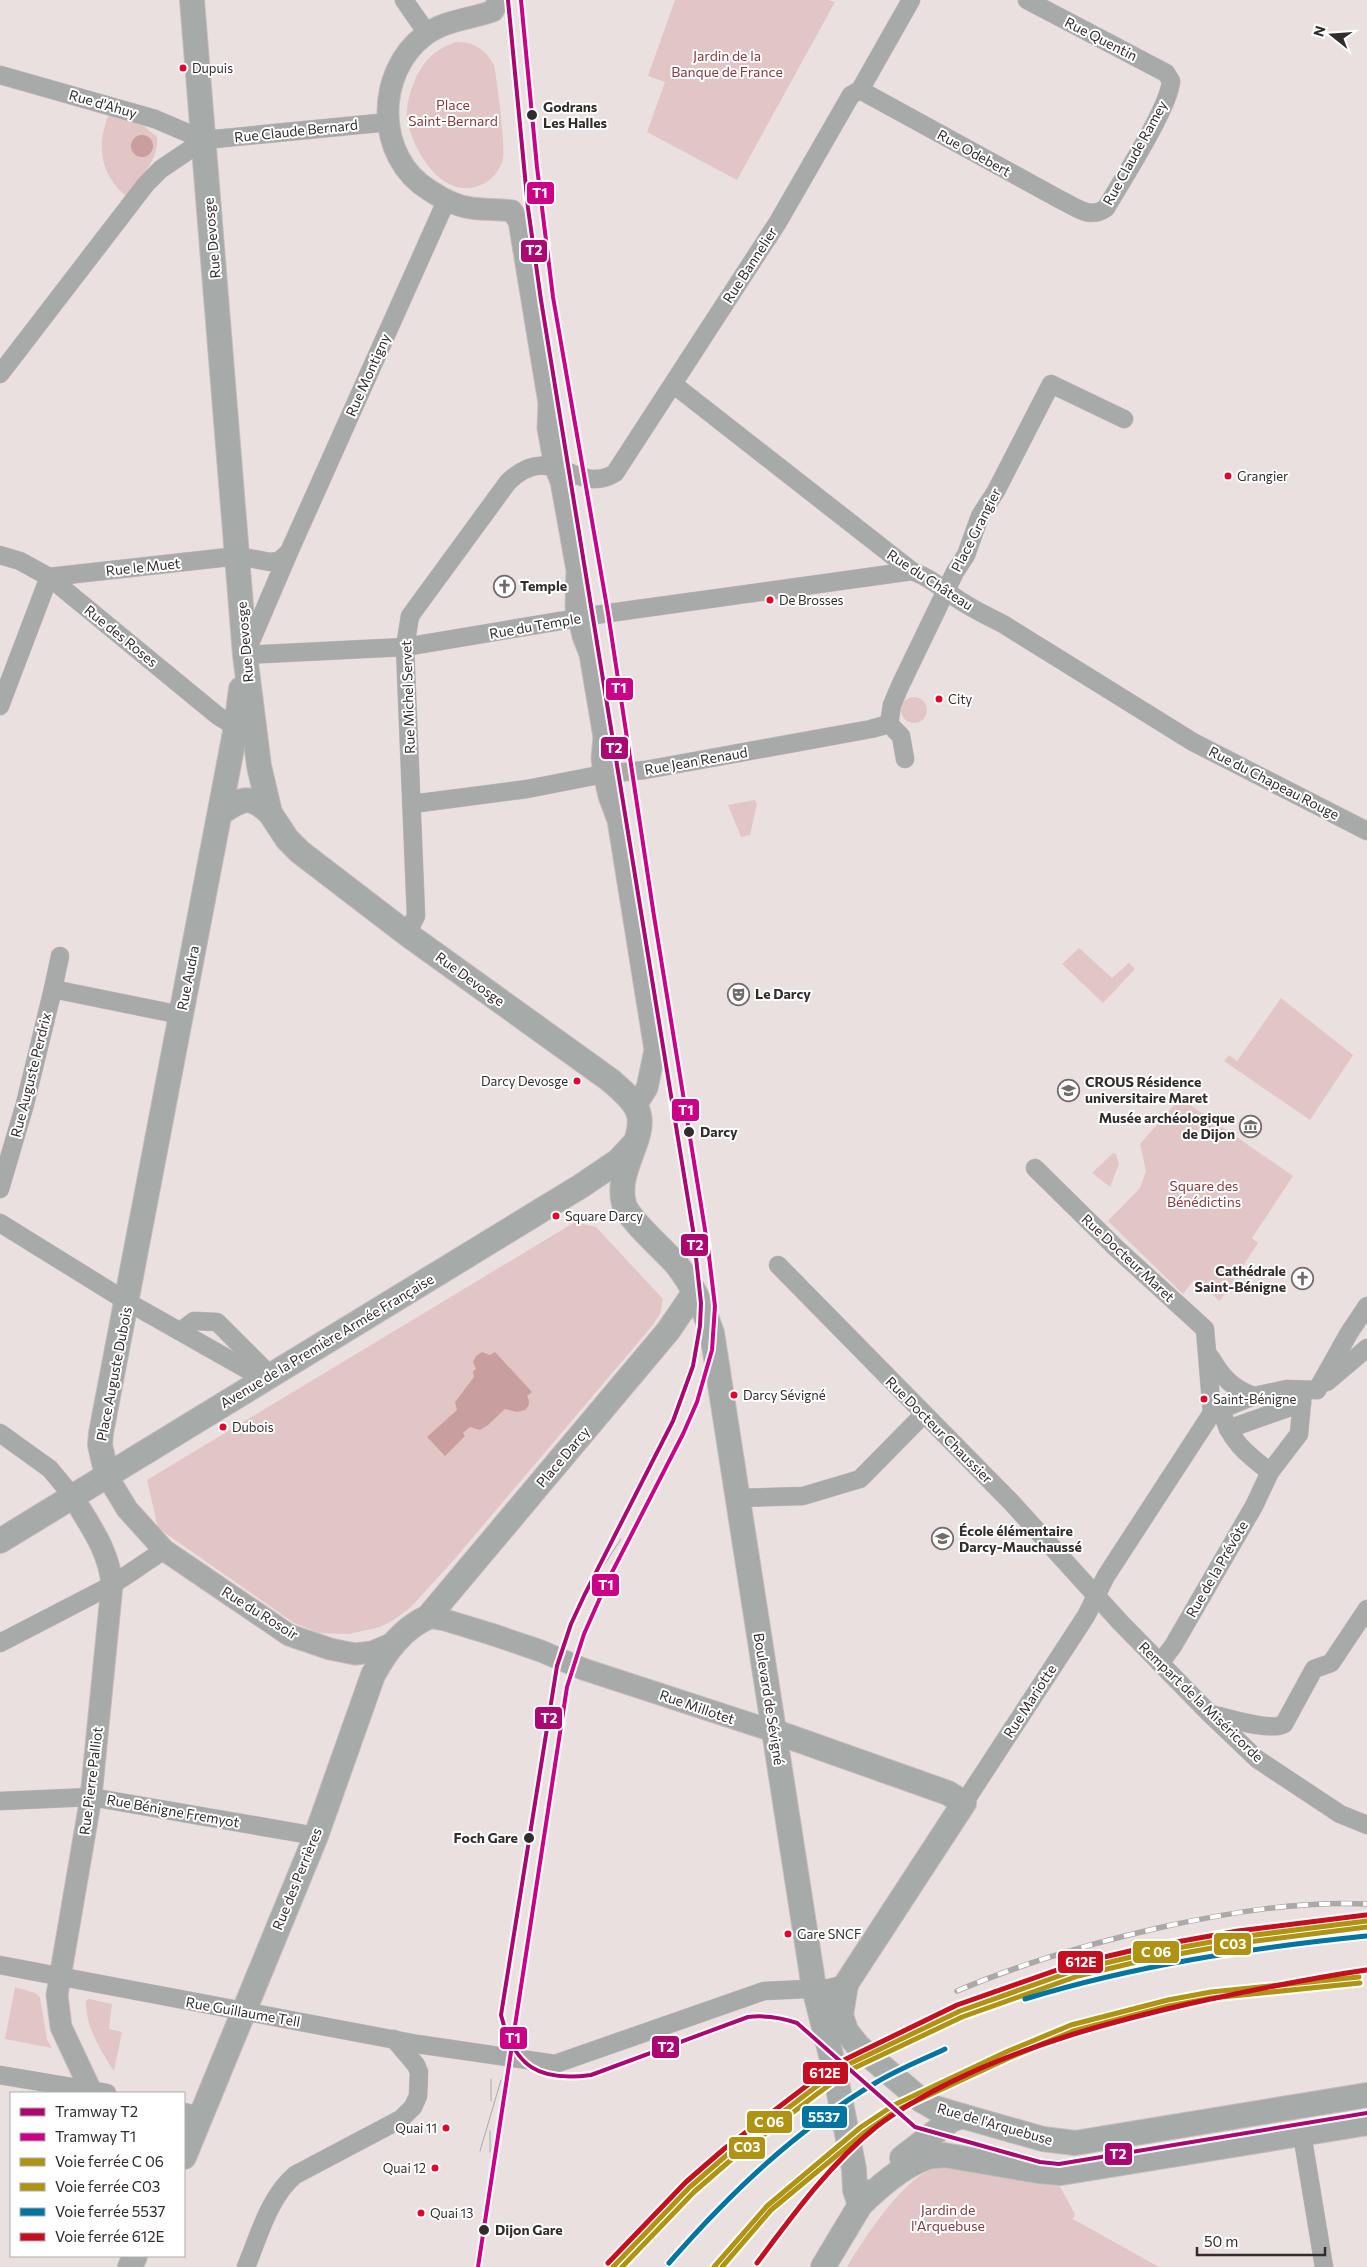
<svg xmlns="http://www.w3.org/2000/svg" width="1367" height="2267" font-family="Commissioner,sans-serif">
<style>
.green{fill:#e2c6c5}
.water{fill:#c89e9e}
.lines{fill:none;stroke-linecap:round;stroke-linejoin:round}
.minor-casing{stroke:#c5bdbc;stroke-width:19}
.tertiary-casing{stroke:#c5bdbc;stroke-width:23}
.secondary-casing{stroke:#c5bdbc;stroke-width:26}
.minor{stroke:#a7aaa9;stroke-width:18}
.tertiary{stroke:#a7aaa9;stroke-width:21}
.secondary{stroke:#a6aaa8;stroke-width:24}
.tram{stroke:#aba9a8;stroke-width:1}
.rail-casing{stroke:#aba9a8;stroke-width:5.5}
.rail{stroke:#fff;stroke-width:4;stroke-dasharray:11;stroke-linecap:butt}
.rail-1-casing{stroke:#fff;stroke-width:9}
.rail-2-casing{stroke:#fff;stroke-width:9}
.rail-3-casing{stroke:#fff;stroke-width:9}
.rail-4-casing{stroke:#fff;stroke-width:9}
.rail-1{stroke:#af9413;stroke-width:5}
.rail-2{stroke:#af9413;stroke-width:5}
.rail-3{stroke:#0075a1;stroke-width:5}
.rail-4{stroke:#c50e1f;stroke-width:5}
.tram-1-casing{stroke:#fff;stroke-width:8}
.tram-2-casing{stroke:#fff;stroke-width:8}
.tram-1{stroke:#ab0672;stroke-width:4}
.tram-2{stroke:#c08;stroke-width:4}
.bus-dot{fill:#e4002b;stroke:#fff;stroke-width:2}
.stop-dot{fill:#332c2c;stroke:#fff;stroke-width:2}
.labels{text-anchor:middle;stroke-width:4;stroke-linejoin:round;paint-order:stroke}
.bus-label{font-size:13px;fill:#332c2c;stroke:#fff;text-anchor:start}
.street-label{font-size:14px;fill:#332c2c;stroke:#fff}
.park-label{font-size:14px;fill:#843b3e;stroke:#fff}
.stop-label{font-size:14px;font-weight:bold;fill:#332c2c;stroke:#fff;text-anchor:start}
.poi-label{font-size:14px;font-weight:bold;fill:#332c2c;stroke:#fff;text-anchor:start}
.line-badge{stroke:#fff;stroke-width:2}
.badge-label{font-size:14px;text-anchor:middle;font-weight:bold;fill:#fff}
</style>
<rect width="100%" height="100%" fill="#eae0df"/>
<g class="green">
<polygon points="675,0 828,0 835,2 737,180 647,132 665,82 648,76"/>
<path d="M456,42C474,41 486,50 494,65C497,80 506,147 503,159C500,169 494,178 485,183C446,205 413,153 407,119C406,108 409,95 413,85C421,63 433,50 456,42Z"/>
<path d="M109,114L144,126L157,137C159,161 140,177 126,196C100,174 96,145 109,114Z"/>
<circle cx="914" cy="710" r="13"/>
<polygon points="755,800 757,804 750,835 741,837 728,805"/>
<polygon points="1079,948 1112,978 1129,963 1135,969 1103,1003 1062,964"/>
<polygon points="1281,998 1353,1055 1310,1120 1224,1061 1229,1055 1237,1061"/>
<polygon points="1180,1098 1293,1176 1252,1238 1258,1243 1220,1301 1194,1280 1183,1294 1108,1221 1140,1188 1146,1171 1140,1144"/>
<polygon points="1113,1153 1116,1154 1119,1164 1110,1187 1092,1173"/>
<polygon points="575,1222 596,1227 663,1299 660,1314 652,1326 452,1562 410,1608 392,1621 380,1627 349,1634 319,1633 294,1623 158,1528 147,1480"/>
<polygon points="15,1987 35,1993 40,1997 47,2040 52,2048 5,2039"/>
<path d="M89,1999L112,2004L109,2029L122,2032L114,2071C101,2051 85,2026 86,2001Z"/>
<path d="M940,2167L1058,2183L1075,2214L1073,2219L1159,2267H847C863,2240 908,2170 940,2167Z"/>
</g>
<g class="water">
<circle cx="142" cy="146" r="11"/>
<path d="M495,1352L532,1392L527,1396C530,1402 530,1405 525,1410L517,1412L505,1409L488,1425L480,1430L470,1427L463,1433L465,1436L445,1456L427,1437L457,1410L455,1402L474,1377L473,1371L476,1369L473,1362L476,1356L482,1352L490,1355Z"/>
</g>
<g class="lines">
<defs>
<g id="minor">
<polyline points="404,0 427,33"/>
<polyline points="0,75 155,119 204,140"/>
<path d="M860,90L1059,199C1076,207 1090,220 1106,208C1121,182 1169,108 1171,81L1166,73L1027,0"/>
<polyline points="447,199 289,552 245,655 405,647 602,614 912,571"/>
<polyline points="0,374 146,184 161,169 204,140 389,122"/>
<path d="M673,384L912,571C927,577 932,581 945,590C963,604 983,614 1003,624L1193,742L1367,831"/>
<polyline points="0,555 20,561 49,577 218,716 236,727"/>
<polyline points="49,577 238,556 270,562 279,561 289,552"/>
<polyline points="0,706 49,577"/>
<polyline points="889,724 892,705 900,686 955,572 966,555 980,516 996,491 1051,384 1124,419"/>
<polyline points="889,724 901,736 905,759"/>
<polyline points="412,804 527,789 604,774 645,770 871,729 889,724"/>
<path d="M407,934L416,916L405,647L410,616L508,482C552,439 577,497 615,473L778,222L851,95L860,90L911,0"/>
<polyline points="53,989 60,956"/>
<polyline points="1035,1168 1116,1248 1205,1329 1212,1413"/>
<polyline points="0,1189 25,1104 53,989 181,1015"/>
<polyline points="0,1223 126,1301 264,1379"/>
<polyline points="778,1265 1012,1503 1120,1622 1210,1714 1257,1759 1340,1814 1367,1825"/>
<polyline points="181,1331 194,1321 217,1322 270,1375"/>
<path d="M1211,1358C1222,1377 1233,1389 1254,1396"/>
<polyline points="1327,1382 1367,1348"/>
<polyline points="1317,1390 1349,1333 1367,1306"/>
<path d="M1222,1410C1227,1439 1248,1455 1270,1472"/>
<polyline points="1228,1429 1302,1403"/>
<polyline points="0,1433 50,1469 73,1497"/>
<polyline points="738,1498 803,1496 860,1479 923,1415"/>
<polyline points="0,1643 112,1585 164,1550"/>
<polyline points="1160,1663 1173,1646 1254,1506 1270,1472 1299,1434 1303,1391"/>
<path d="M1211,1714C1228,1718 1270,1732 1284,1724L1314,1669L1331,1663L1367,1609"/>
<polyline points="0,1801 91,1797 316,1836"/>
<polyline points="964,1803 1086,1616 1106,1576 1212,1413 1254,1396 1287,1389 1317,1390"/>
<polyline points="0,1965 417,2044 555,2064 764,1991 829,1988 846,1984"/>
<polyline points="0,2075 107,2093"/>
<polyline points="184,2112 200,2116"/>
<polyline points="1302,2134 1324,2267"/>
<path d="M246,2267C259,2236 269,2197 295,2175L401,2119L413,2107L418,2096L419,2072L416,2065L394,2039"/>
</g>
<g id="tertiary">
<path d="M499,0L493,11C471,19 445,20 425,35C375,72 375,157 429,190C441,198 456,206 471,208C485,210 498,209 512,211L519,221L549,403L548,428L555,467L561,481L577,570L576,607L583,636L590,654L604,737L602,758L604,774L609,796L618,820L655,1050L647,1088L635,1107"/>
<polyline points="107,1476 127,1509 164,1550 289,1635 330,1649 355,1654 372,1652 393,1643"/>
<path d="M73,1497C90,1526 109,1550 112,1585L91,1797L57,1995L61,2027L92,2093"/>
<polyline points="428,1617 445,1620 491,1634 541,1651 583,1669 773,1731"/>
</g>
<g id="secondary">
<path d="M192,0L245,655L259,766L270,813L287,839L300,852L407,934L610,1080C620,1089 636,1101 639,1115C645,1140 615,1172 624,1204C628,1219 665,1251 677,1265C692,1284 704,1309 712,1333L814,1988L833,2063L854,2169L855,2190L860,2205"/>
<path d="M220,813C242,799 249,793 270,813"/>
<polyline points="107,1476 100,1445 101,1433 236,727 241,689"/>
<polyline points="0,1541 581,1186 618,1161 632,1146"/>
<polyline points="773,1731 948,1793 964,1803 846,1984 840,1997"/>
<polyline points="846,1984 841,2015 846,2031 858,2046 921,2100 935,2108 962,2116 1043,2139 1075,2143 1367,2095"/>
<path d="M184,2157L316,1836L373,1675C386,1651 402,1629 428,1617L668,1331L694,1293"/>
<polyline points="902,2158 951,2120 962,2116"/>
<path d="M860,2205C878,2188 901,2167 925,2158C932,2155 937,2157 944,2155L1038,2171L1061,2173L1367,2123"/>
<polyline points="130,2267 135,2256"/>
<polyline points="823,2267 868,2192"/>
</g>
</defs>
<use href="#minor" class="minor-casing"/>
<use href="#tertiary" class="tertiary-casing"/>
<use href="#secondary" class="secondary-casing"/>
<use href="#minor" class="minor"/>
<use href="#tertiary" class="tertiary"/>
<use href="#secondary" class="secondary"/>
<g class="tram">
<polyline points="584,1596 621,1539"/>
<polyline points="491,2101 491,2079"/>
<polyline points="480,2151 501,2080"/>
<polyline points="490,2152 490,2131"/>
</g>
<defs>
<path id="rail" d="M957,1991C1025,1962 1095,1942 1167,1926C1233,1912 1299,1901 1367,1904"/>
</defs>
<use href="#rail" class="rail-casing"/>
<use href="#rail" class="rail"/>
<defs>
<g id="rail-1">
<polyline points="613,2267 690,2187 728,2154 813,2089 847,2065 960,2011 1076,1970 1144,1954 1239,1937 1367,1921"/>
<polyline points="714,2267 767,2206 861,2127 894,2105 1006,2052 1071,2025 1168,2000 1211,1992 1359,1977"/>
</g>
<g id="rail-2">
<polyline points="622,2267 694,2192 732,2159 817,2094 850,2070 962,2017 1078,1976 1145,1960 1240,1943 1367,1927"/>
<polyline points="722,2267 771,2210 865,2132 897,2110 1009,2058 1073,2031 1169,2006 1212,1998 1360,1983"/>
</g>
<g id="rail-3">
<path d="M1025,1999C1137,1965 1250,1948 1366,1936"/>
<path d="M669,2263C730,2193 797,2129 877,2082C899,2069 922,2060 945,2049"/>
</g>
<g id="rail-4">
<polyline points="608,2263 686,2182 724,2149 809,2084 844,2060 957,2005 1074,1964 1143,1948 1238,1931 1366,1915"/>
<path d="M757,2263C793,2215 829,2165 876,2127C899,2109 925,2095 951,2082C1026,2045 1106,2023 1188,2004C1247,1991 1306,1979 1366,1970"/>
</g>
</defs>
<use href="#rail-1" class="rail-1-casing"/>
<use href="#rail-2" class="rail-2-casing"/>
<use href="#rail-3" class="rail-3-casing"/>
<use href="#rail-4" class="rail-4-casing"/>
<use href="#rail-1" class="rail-1"/>
<use href="#rail-2" class="rail-2"/>
<use href="#rail-3" class="rail-3"/>
<use href="#rail-4" class="rail-4"/>
<defs>
<path id="tram-1" d="M508,0L528,208L541,300L693,1230L701,1303L700,1326L693,1366L673,1421L584,1596L571,1624L557,1666L501,2015C514,2067 539,2082 591,2075L748,2017C766,2015 780,2017 797,2023L915,2127L1040,2162L1059,2164L1367,2113"/>
<polyline id="tram-2" points="478,2267 567,1687 584,1634 607,1582 683,1434 697,1402 712,1350 715,1306 708,1248 654,916 608,613 553,297 537,167 521,0"/>
</defs>
<use href="#tram-1" class="tram-1-casing"/>
<use href="#tram-2" class="tram-2-casing"/>
<use href="#tram-1" class="tram-1"/>
<use href="#tram-2" class="tram-2"/>
</g>
<defs>
<symbol id="church-ring" viewBox="-11 -11 22 22"><circle r="9.5" fill="#fff" stroke="#736b6b" stroke-width="1.5"/><path d="M-1.2-6h2.4v3.5h3.3v2.4h-3.3V6h-2.4V-.1h-3.3v-2.4h3.3Z" fill="#736b6b"/></symbol>
<symbol id="theatre-ring" viewBox="-11 -11 22 22"><circle r="9.5" fill="#fff" stroke="#736b6b" stroke-width="1.5"/><path d="M-5-5.5Q0-4 5-5.5V0Q5 5 0 6Q-5 5-5 0ZM-3.3-2.5H-1v1.5H-3.3ZM1-2.5H3.3v1.5H1ZM-2.8 1Q0 5.5 2.8 1Z" fill="#736b6b"/></symbol>
<symbol id="university-ring" viewBox="-11 -11 22 22"><circle r="9.5" fill="#fff" stroke="#736b6b" stroke-width="1.5"/><path d="M0-5L7-2L0 1L-7-2ZM-4 1L0 2.5L4 1V4Q0 6-4 4Z" fill="#736b6b"/></symbol>
<symbol id="museum-ring" viewBox="-11 -11 22 22"><circle r="9.5" fill="#fff" stroke="#736b6b" stroke-width="1.5"/><path d="M0-6L6-3V-2H-6V-3ZM-5-1h2V3h-2ZM-1-1h2V3h-2ZM3-1h2V3H3ZM-6 4H6V6H-6Z" fill="#736b6b"/></symbol>
<symbol id="school-ring" viewBox="-11 -11 22 22"><circle r="9.5" fill="#fff" stroke="#736b6b" stroke-width="1.5"/><path d="M0-5L7-2L0 1L-7-2ZM-4 1L0 2.5L4 1V4Q0 6-4 4Z" fill="#736b6b"/></symbol>
</defs>
<g fill-rule="evenodd">
<use href="#church-ring" x="492" y="574" width="25" height="25"/>
<use href="#theatre-ring" x="726" y="982" width="25" height="25"/>
<use href="#university-ring" x="1056" y="1078" width="25" height="25"/>
<use href="#museum-ring" x="1238" y="1114" width="25" height="25"/>
<use href="#church-ring" x="1290" y="1266" width="25" height="25"/>
<use href="#school-ring" x="930" y="1526" width="25" height="25"/>
</g>
<g class="bus-dot">
<circle cx="183" cy="68" r="4.5"/>
<circle cx="1228" cy="476" r="4.5"/>
<circle cx="770" cy="600" r="4.5"/>
<circle cx="939" cy="699" r="4.5"/>
<circle cx="577" cy="1081" r="4.5"/>
<circle cx="556" cy="1216" r="4.5"/>
<circle cx="734" cy="1395" r="4.5"/>
<circle cx="1204" cy="1399" r="4.5"/>
<circle cx="223" cy="1427" r="4.5"/>
<circle cx="788" cy="1934" r="4.5"/>
<circle cx="446" cy="2128" r="4.5"/>
<circle cx="435" cy="2168" r="4.5"/>
<circle cx="421" cy="2213" r="4.5"/>
</g>
<g class="stop-dot">
<circle cx="532" cy="115" r="6"/>
<circle cx="689" cy="1132" r="6"/>
<circle cx="529" cy="1838" r="6"/>
<circle cx="484" cy="2230" r="6"/>
</g>
<g class="labels">
<g class="bus-label">
<text x="192" y="73">Dupuis</text>
<text x="1237" y="481">Grangier</text>
<text x="779" y="605">De Brosses</text>
<text x="948" y="704">City</text>
<text x="568" y="1086" text-anchor="end">Darcy Devosge</text>
<text x="565" y="1221">Square Darcy</text>
<text x="743" y="1400">Darcy Sévigné</text>
<text x="1213" y="1404">Saint-Bénigne</text>
<text x="232" y="1432">Dubois</text>
<text x="797" y="1939">Gare SNCF</text>
<text x="437" y="2133" text-anchor="end">Quai 11</text>
<text x="426" y="2173" text-anchor="end">Quai 12</text>
<text x="430" y="2218">Quai 13</text>
</g>
<g class="street-label">
<text transform="translate(1101 39) rotate(27)" y="5">Rue Quentin</text>
<text transform="translate(103 104) rotate(16)" y="5">Rue d'Ahuy</text>
<text transform="translate(296 131) rotate(-6)" y="5">Rue Claude Bernard</text>
<text transform="translate(974 153) rotate(29)" y="5">Rue Odebert</text>
<text transform="translate(1135 153) rotate(-61)" y="5">Rue Claude Ramey</text>
<text transform="translate(212 238) rotate(-95)" y="5">Rue Devosge</text>
<text transform="translate(750 265) rotate(-57)" y="5">Rue Bannelier</text>
<text transform="translate(368 375) rotate(-66)" y="5">Rue Montigny</text>
<text transform="translate(976 530) rotate(-63)" y="5">Place Grangier</text>
<text transform="translate(143 567) rotate(-6)" y="5">Rue le Muet</text>
<text transform="translate(930 580) rotate(33)" y="5">Rue du Château</text>
<text transform="translate(535 626) rotate(-10)" y="5">Rue du Temple</text>
<text transform="translate(121 636) rotate(39)" y="5">Rue des Roses</text>
<text transform="translate(245 642) rotate(-95)" y="5">Rue Devosge</text>
<text transform="translate(408 697) rotate(-92)" y="5">Rue Michel Servet</text>
<text transform="translate(696 761) rotate(-10)" y="5">Rue Jean Renaud</text>
<text transform="translate(1274 783) rotate(27)" y="5">Rue du Chapeau Rouge</text>
<text transform="translate(188 978) rotate(-79)" y="5">Rue Audra</text>
<text transform="translate(470 979) rotate(36)" y="5">Rue Devosge</text>
<text transform="translate(31 1075) rotate(-76)" y="5">Rue Auguste Perdrix</text>
<text transform="translate(1128 1258) rotate(43)" y="5">Rue Docteur Maret</text>
<text transform="translate(327 1341) rotate(-31)" y="5">Avenue de la Première Armée Française</text>
<text transform="translate(114 1374) rotate(-79)" y="5">Place Auguste Dubois</text>
<text transform="translate(939 1430) rotate(45)" y="5">Rue Docteur Chaussier</text>
<text transform="translate(563 1457) rotate(-50)" y="5">Place Darcy</text>
<text transform="translate(1217 1569) rotate(-60)" y="5">Rue de la Prévôte</text>
<text transform="translate(260 1613) rotate(32)" y="5">Rue du Rosoir</text>
<text transform="translate(769 1699) rotate(81)" y="5">Boulevard de Sévigné</text>
<text transform="translate(1030 1701) rotate(-57)" y="5">Rue Mariotte</text>
<text transform="translate(1201 1702) rotate(44)" y="5">Rempart de la Miséricorde</text>
<text transform="translate(697 1707) rotate(19)" y="5">Rue Millotet</text>
<text transform="translate(91 1781) rotate(-83)" y="5">Rue Pierre Palliot</text>
<text transform="translate(173 1811) rotate(10)" y="5">Rue Bénigne Fremyot</text>
<text transform="translate(297 1879) rotate(-68)" y="5">Rue des Perrières</text>
<text transform="translate(243 2012) rotate(10)" y="5">Rue Guillaume Tell</text>
<text transform="translate(995 2124) rotate(16)" y="5">Rue de l'Arquebuse</text>
</g>
<g class="park-label">
<text x="727" y="61">Jardin de la<tspan x="727" dy="16">Banque de France</tspan></text>
<text x="453" y="110">Place<tspan x="453" dy="16">Saint-Bernard</tspan></text>
<text x="1204" y="1191">Square des<tspan x="1204" dy="16">Bénédictins</tspan></text>
<text x="948" y="2215">Jardin de<tspan x="948" dy="16">l'Arquebuse</tspan></text>
</g>
<g class="stop-label">
<text x="543" y="112">Godrans<tspan x="543" dy="16">Les Halles</tspan></text>
<text x="700" y="1137">Darcy</text>
<text x="518" y="1843" text-anchor="end">Foch Gare</text>
<text x="495" y="2235">Dijon Gare</text>
</g>
<g class="poi-label">
<text x="520" y="591">Temple</text>
<text x="755" y="999">Le Darcy</text>
<text x="1085" y="1087">CROUS Résidence<tspan x="1085" dy="16">universitaire Maret</tspan></text>
<text x="1235" y="1123" text-anchor="end">Musée archéologique<tspan x="1235" dy="16">de Dijon</tspan></text>
<text x="1286" y="1276" text-anchor="end">Cathédrale<tspan x="1286" dy="16">Saint-Bénigne</tspan></text>
<text x="959" y="1536">École élémentaire<tspan x="959" dy="16">Darcy-Mauchaussé</tspan></text>
</g>
</g>
<g class="line-badge">
<rect x="526" y="181" width="29" height="24" rx="5" fill="#c08"/>
<rect x="520" y="239" width="28" height="24" rx="5" fill="#ab0672"/>
<rect x="605" y="677" width="29" height="24" rx="5" fill="#c08"/>
<rect x="600" y="736" width="29" height="24" rx="5" fill="#ab0672"/>
<rect x="671" y="1098" width="29" height="24" rx="5" fill="#c08"/>
<rect x="680" y="1233" width="29" height="24" rx="5" fill="#ab0672"/>
<rect x="591" y="1573" width="29" height="24" rx="5" fill="#c08"/>
<rect x="534" y="1706" width="29" height="24" rx="5" fill="#ab0672"/>
<rect x="1213" y="1932" width="39" height="24" rx="5" fill="#af9413"/>
<rect x="1132" y="1940" width="48" height="24" rx="5" fill="#af9413"/>
<rect x="1057" y="1950" width="47" height="24" rx="5" fill="#c50e1f"/>
<rect x="499" y="2026" width="29" height="24" rx="5" fill="#c08"/>
<rect x="651" y="2035" width="29" height="24" rx="5" fill="#ab0672"/>
<rect x="802" y="2061" width="47" height="24" rx="5" fill="#c50e1f"/>
<rect x="801" y="2105" width="47" height="24" rx="5" fill="#0075a1"/>
<rect x="746" y="2110" width="47" height="24" rx="5" fill="#af9413"/>
<rect x="728" y="2136" width="38" height="24" rx="5" fill="#af9413"/>
<rect x="1104" y="2142" width="29" height="24" rx="5" fill="#ab0672"/>
</g>
<g class="badge-label">
<text x="540" y="198">T1</text>
<text x="534" y="255">T2</text>
<text x="619" y="693">T1</text>
<text x="614" y="753">T2</text>
<text x="686" y="1115">T1</text>
<text x="695" y="1250">T2</text>
<text x="606" y="1590">T1</text>
<text x="549" y="1723">T2</text>
<text x="1233" y="1949">C03</text>
<text x="1156" y="1957">C 06</text>
<text x="1081" y="1967">612E</text>
<text x="513" y="2043">T1</text>
<text x="666" y="2052">T2</text>
<text x="825" y="2078">612E</text>
<text x="824" y="2122">5537</text>
<text x="769" y="2127">C 06</text>
<text x="747" y="2152">C03</text>
<text x="1118" y="2159">T2</text>
</g>
<rect x="10" y="2092" width="175" height="165" fill="#ffffff" stroke="#adabab"/>
<rect x="20" y="2108" width="25" height="8" fill="#ab0672" stroke="#adabab"/>
<text x="55" y="2117" font-size="15" fill="#332c2c">Tramway T2</text>
<rect x="20" y="2133" width="25" height="8" fill="#cc0088" stroke="#adabab"/>
<text x="55" y="2142" font-size="15" fill="#332c2c">Tramway T1</text>
<rect x="20" y="2158" width="25" height="8" fill="#af9413" stroke="#adabab"/>
<text x="55" y="2167" font-size="15" fill="#332c2c">Voie ferrée C 06</text>
<rect x="20" y="2183" width="25" height="8" fill="#af9413" stroke="#adabab"/>
<text x="55" y="2192" font-size="15" fill="#332c2c">Voie ferrée C03</text>
<rect x="20" y="2208" width="25" height="8" fill="#0075a1" stroke="#adabab"/>
<text x="55" y="2217" font-size="15" fill="#332c2c">Voie ferrée 5537</text>
<rect x="20" y="2233" width="25" height="8" fill="#c50e1f" stroke="#adabab"/>
<text x="55" y="2242" font-size="15" fill="#332c2c">Voie ferrée 612E</text>
<g transform="translate(1332 35) rotate(287)" stroke="#ffffff" stroke-width="4" paint-order="stroke">
<path d="M0-4L9 19L0 12L-9 19Z" fill="#332c2c"/>
<text y="-8" font-size="14" font-weight="bold" text-anchor="middle" fill="#332c2c">N</text>
</g>
<path d="M1197 2247v8h128v-8" fill="none" stroke="#332c2c" stroke-width="2.5"/>
<text x="1204" y="2247" font-size="15" fill="#332c2c" stroke="#ffffff" stroke-width="4" paint-order="stroke">50 m</text>
</svg>
